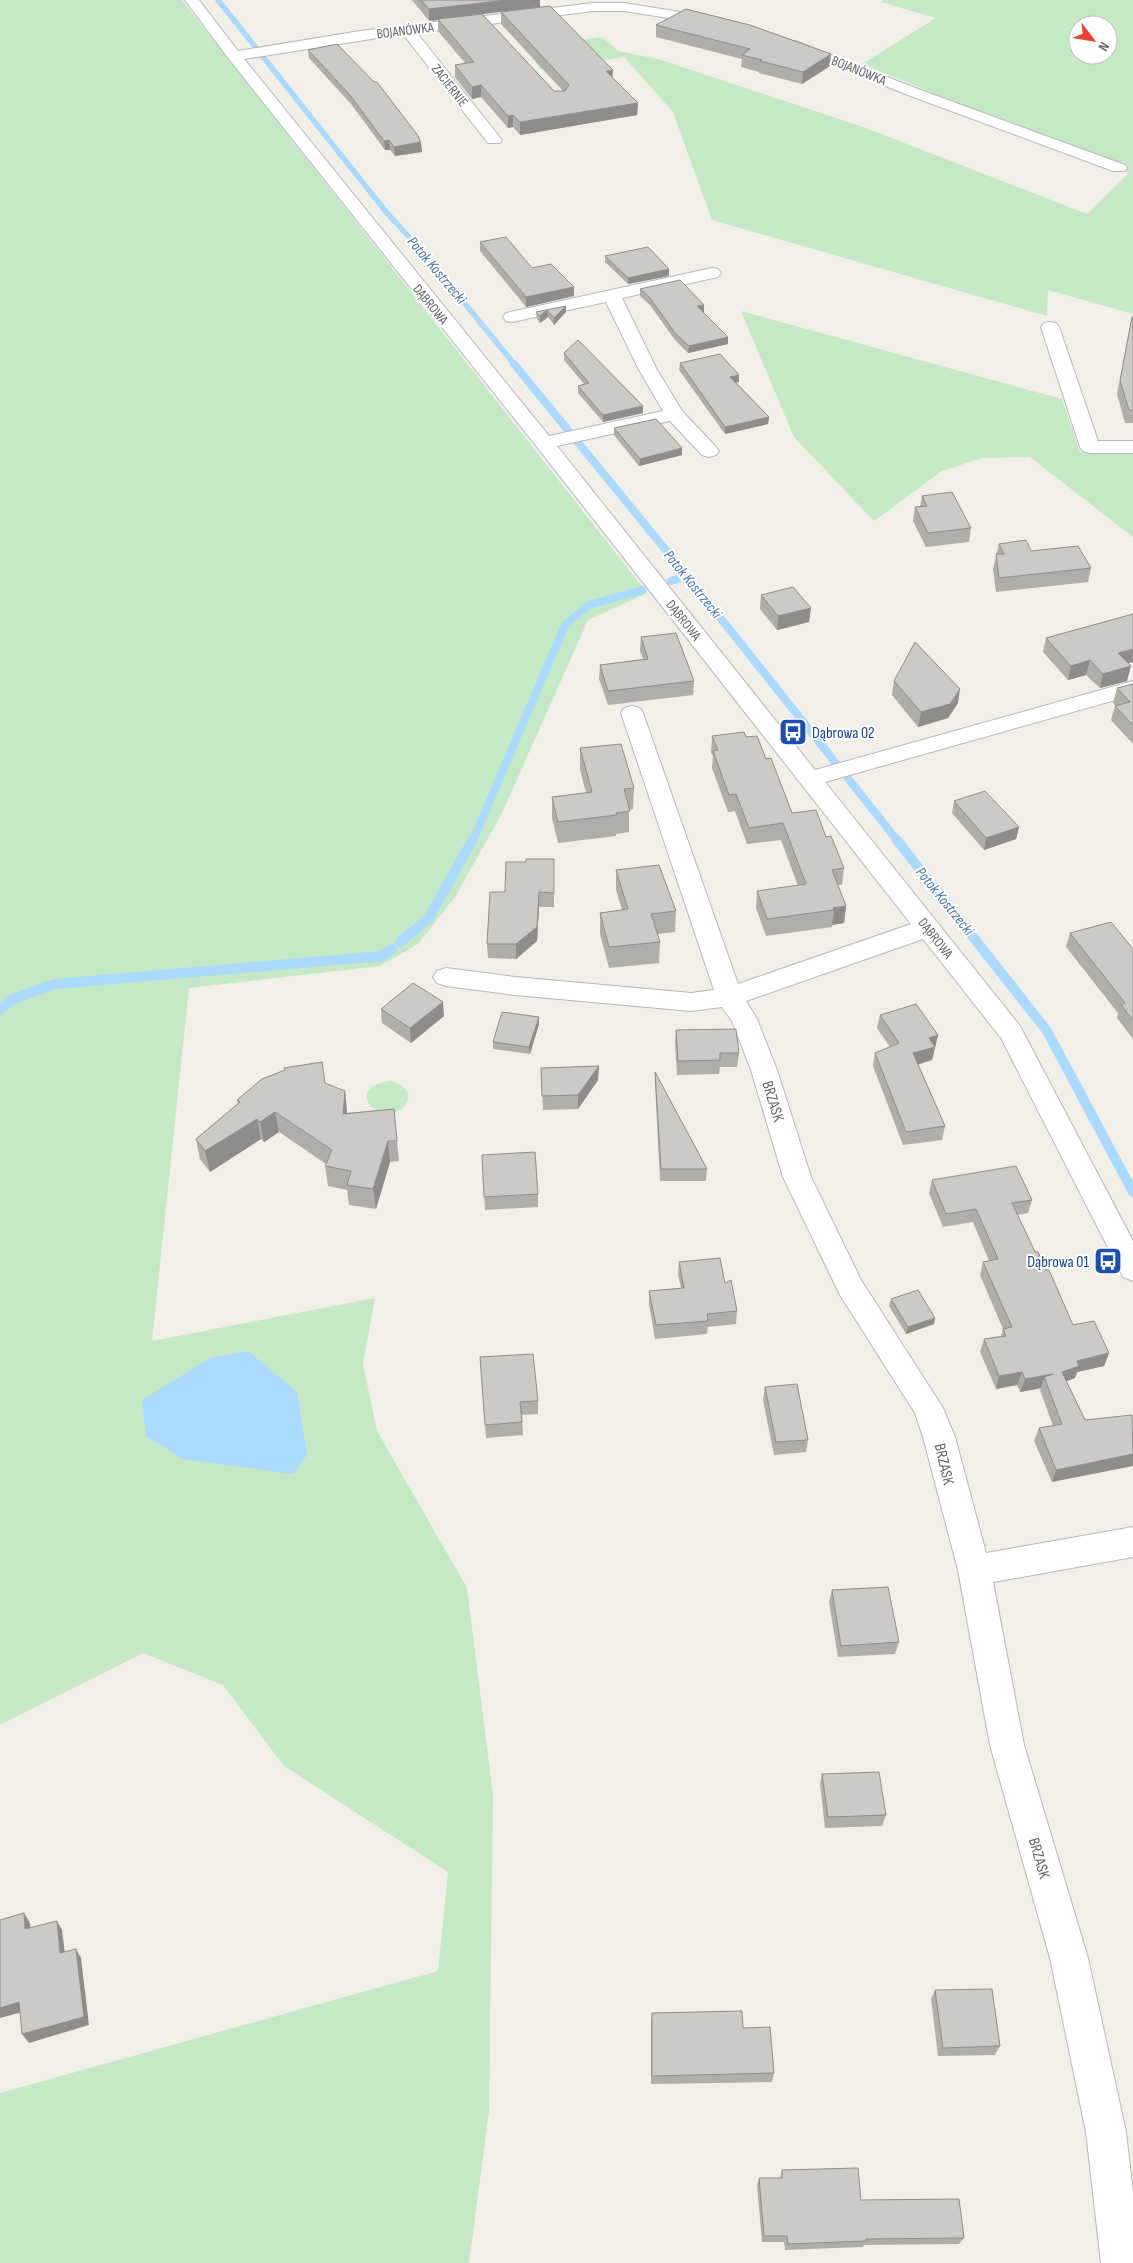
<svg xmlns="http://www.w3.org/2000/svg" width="1133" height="2263" font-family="'Sofia Sans Condensed',sans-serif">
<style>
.green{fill:#c5e8c5;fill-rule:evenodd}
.water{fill:#aadaff}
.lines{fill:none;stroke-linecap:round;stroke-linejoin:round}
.stream-far2{stroke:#aadaff;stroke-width:5.5}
.stream-far1{stroke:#aadaff;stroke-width:8}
.stream{stroke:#aadaff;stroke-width:10}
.street-casing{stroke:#b5b8bc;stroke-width:2}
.street{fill:#fff;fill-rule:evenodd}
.wall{fill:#afaea9}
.shaded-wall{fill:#8f8d8a}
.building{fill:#cccac5;stroke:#8f8d8a}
.labels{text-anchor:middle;stroke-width:4;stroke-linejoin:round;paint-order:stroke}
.far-street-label{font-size:14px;fill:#5f6368;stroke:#fff}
.far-water-label{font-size:15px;font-style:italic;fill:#4174aa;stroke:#fff}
.transit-label{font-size:16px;fill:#164399;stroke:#fff;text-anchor:start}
.street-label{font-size:16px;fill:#5f6368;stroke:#fff}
</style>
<rect width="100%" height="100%" fill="#f1efe8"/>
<g class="green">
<polygon points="0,0 182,0 647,593 588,620 501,815 455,897 418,944 380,966 189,988 152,1341 375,1298 363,1364 377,1431 467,1588 493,1795 489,2112 469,2263 0,2263 0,2093 438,1971 448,1872 284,1766 223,1685 143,1653 0,1725"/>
<path d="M883,0H1133V314L1048,290L1047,316L712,220L673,112L624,57L541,70L525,46L602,37L618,51L658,59L866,128L1087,214L1129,173L1121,164L1043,138L862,64L936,18L880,2ZM1078,25H1108V55H1078Z"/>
<polygon points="741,311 1062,399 1080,452 1133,452 1133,537 1030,457 982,458 942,471 874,521 794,437"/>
<path d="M391,1081C402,1084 415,1093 405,1105C382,1133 340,1086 391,1081Z"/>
</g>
<polygon class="water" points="248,1351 297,1392 307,1455 293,1474 183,1459 146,1436 142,1400 210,1358"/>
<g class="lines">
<polyline class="stream-far2" points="218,0 387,213 422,251 515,365"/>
<g class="stream-far1">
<polyline points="514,364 687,576 897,840"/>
<polyline points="671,581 687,576"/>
<polyline points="473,840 565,625 589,605 642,590"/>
</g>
<g class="stream">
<polyline points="896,839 1047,1031 1133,1192"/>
<polyline points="400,942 428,919 473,839"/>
<polyline points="0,1010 13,999 55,984 383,956 392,949"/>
</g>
<defs>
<g id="street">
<polygon points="185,0 199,0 238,51 360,31 593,3 624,3 718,18 720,21 713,25 624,11 593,11 417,33 502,140 500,143 488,143 403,34 244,59 549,436 663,411 638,368 606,302 512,322 506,321 503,317 506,313 712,268 718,269 721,273 718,277 622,298 656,368 682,411 716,447 719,451 716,455 709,457 702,455 670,421 557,446 815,770 1133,681 1133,695 825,782 1020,1026 1133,1241 1133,1281 1123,1277 1001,1038 923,939 746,1001 757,1019 777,1070 811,1177 861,1280 943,1408 955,1437 986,1553 1133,1527 1133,1557 993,1582 1024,1745 1088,1958 1126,2132 1133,2193 1133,2263 1101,2263 1086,2132 1050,1958 990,1745 958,1570 923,1437 915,1413 840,1295 783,1177 751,1070 732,1021 722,1007 691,1011 515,995 446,986 437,983 433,977 437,971 446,968 515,977 691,993 714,990 621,713 624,708 632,706 640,708 643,713 738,984 911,924 537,447 229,59"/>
<polygon points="795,41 918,89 1125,165 1127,168 1125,171 1113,171 908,95 790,48 788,45"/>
<polygon points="1050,322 1056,323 1059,327 1098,441 1133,441 1133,453 1090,453 1083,451 1080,447 1041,327 1044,323"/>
</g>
</defs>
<use href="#street" class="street-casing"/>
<use href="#street" class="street"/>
</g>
<g class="wall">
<polygon points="412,0 540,0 482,14 554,91 563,91 501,24 501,12 612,78 638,103 637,115 520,135 513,127 508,128 481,97 472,99 455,77 455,65 465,63 438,31 438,20 429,21"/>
<polygon points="656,25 830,66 802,84 759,73 759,72 741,67 742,59 656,37"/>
<polygon points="308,50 419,140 422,152 395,156 390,150 385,150 351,104 309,58"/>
<polygon points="480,242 532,268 574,296 526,307 480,251"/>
<polygon points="605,256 669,276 628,284 605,262"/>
<polygon points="640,289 704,312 703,312 728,337 728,344 688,353 675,340 650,305 640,296"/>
<polygon points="566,306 566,312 554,325 548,317 540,323 537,319 536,312"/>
<polygon points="1132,317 1133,317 1133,423 1125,423 1117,394"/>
<polygon points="564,353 643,413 603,422 578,393 578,386 584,384 564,360"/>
<polygon points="680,363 739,375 739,382 736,382 769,417 768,424 725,434 679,370"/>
<polygon points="614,428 682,448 682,455 639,466 614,435"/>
<polygon points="922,496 971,528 969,542 926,547 913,521 915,507 920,507"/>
<polygon points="999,544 1091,568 1088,582 996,592 993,569"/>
<polygon points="761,595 811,608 809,622 777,630 760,609"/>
<polygon points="1133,614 1133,662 1128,663 1127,681 1100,688 1086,675 1068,680 1043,652 1046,638"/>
<polygon points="641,637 694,681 693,695 608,705 599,679 600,665 643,659 640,651"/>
<polygon points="894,681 958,703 948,718 918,727 892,695"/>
<polygon points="1133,684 1133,744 1111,720 1115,706 1116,706 1113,703 1117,688"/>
<polygon points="712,736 746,737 766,759 792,813 826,837 844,868 842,885 838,885 846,906 844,923 832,925 832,927 766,936 756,908 757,891 798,886 781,840 747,844 735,811 728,812 712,768 713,756 711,753"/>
<polygon points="580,748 634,788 633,809 629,810 629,832 616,834 616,836 558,843 552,818 552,797 586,793 580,769"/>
<polygon points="954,801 1019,827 1016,839 984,850 952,813"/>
<polygon points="554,859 554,907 539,907 537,941 516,959 488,958 487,944 505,892 526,862"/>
<polygon points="616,870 676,911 675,932 657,934 660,942 659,963 609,968 600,934 600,913 622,910 616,890"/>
<polygon points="1070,933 1133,949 1133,1039 1117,1018 1118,1013 1066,947"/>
<polygon points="381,1009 444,1016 411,1043 382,1023"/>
<polygon points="880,1015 938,1035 932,1060 918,1064 945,1126 942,1140 903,1145 873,1066 875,1053 890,1047 877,1028"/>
<polygon points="539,1024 530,1054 493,1049 493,1042"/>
<polygon points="676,1030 739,1053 737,1067 720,1067 719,1074 677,1075 675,1044"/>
<polygon points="599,1066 598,1080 578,1109 543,1110 541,1068"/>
<polygon points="655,1072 707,1169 706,1181 660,1181 655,1084"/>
<polygon points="325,1084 345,1091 347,1113 394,1109 399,1161 390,1162 376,1209 349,1205 347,1190 328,1186 325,1166 326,1164 279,1132 264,1142 261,1139 210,1172 200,1159 196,1139 238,1104 237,1100"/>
<polygon points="482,1155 538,1194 538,1207 485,1210"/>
<polygon points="932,1180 1032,1200 1028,1213 1017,1215 1035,1252 1046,1270 1073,1325 1109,1353 1104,1366 1077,1372 1075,1378 1066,1381 1085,1420 1052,1482 1034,1441 1039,1428 1053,1426 1040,1390 1041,1388 1020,1392 1017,1385 996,1389 980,1352 984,1339 1001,1336 1003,1329 980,1275 983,1262 989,1261 973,1222 943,1227 929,1193"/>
<polygon points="679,1262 725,1283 737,1311 736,1324 708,1327 707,1334 655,1339 649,1304 649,1291 681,1288 678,1275"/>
<polygon points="891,1299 934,1324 906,1334 889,1306"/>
<polygon points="480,1357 538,1401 538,1414 522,1415 523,1435 486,1438"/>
<polygon points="765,1387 808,1440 806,1452 774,1455 763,1400"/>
<polygon points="832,1590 899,1642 895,1654 838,1657 829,1602"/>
<polygon points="822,1774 886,1815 882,1826 825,1828 820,1784"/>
<polygon points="935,1990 1000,2046 995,2055 938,2056 931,1999"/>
<polygon points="652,2013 743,2028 774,2073 772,2082 651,2084 651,2022"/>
<polygon points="782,2170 861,2200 964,2238 959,2244 864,2245 863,2247 785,2250 784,2242 762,2242 757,2185 759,2178 780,2178"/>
</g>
<g class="shaded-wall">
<polygon points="507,0 540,0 540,7 429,21 429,9"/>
<polygon points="831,54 830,66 802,84 803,72"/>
<polygon points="613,70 612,82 606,71"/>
<polygon points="481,85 481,97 472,99 472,87"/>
<polygon points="638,103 637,115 520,135 520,122"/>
<polygon points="513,115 513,127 508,128 508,116"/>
<polygon points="418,137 419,137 420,143 421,142 422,152 395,156 394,147"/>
<polygon points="389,140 390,150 385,150 384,141"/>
<polygon points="669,269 669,276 628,284 628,278"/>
<polygon points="574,287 574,296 526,307 526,297"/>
<polygon points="704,305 704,312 697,313 697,306"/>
<polygon points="566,306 566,312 554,325 554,318"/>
<polygon points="547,310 548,317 540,323 540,316"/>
<polygon points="728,337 728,344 688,353 689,346"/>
<polygon points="739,375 739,382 730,384 730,377"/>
<polygon points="643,406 643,413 603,422 603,415"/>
<polygon points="769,417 768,424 725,434 725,427"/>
<polygon points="682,448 682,455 639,466 640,459"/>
<polygon points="811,608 809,622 777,630 778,616"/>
<polygon points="1133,649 1133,662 1114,667 1118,653"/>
<polygon points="1090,660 1086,675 1068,680 1071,666"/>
<polygon points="1131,666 1127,681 1100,688 1103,674"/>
<polygon points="960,689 958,703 948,718 918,727 921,712"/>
<polygon points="1019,827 1016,839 984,850 986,838"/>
<polygon points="539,892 539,907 537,941 516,959 516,944"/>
<polygon points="846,906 844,923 832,925 834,910 833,908"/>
<polygon points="443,1002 444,1016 411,1043 410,1028"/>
<polygon points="539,1017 539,1024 530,1054 529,1047"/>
<polygon points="938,1035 932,1060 910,1067 913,1053 929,1038"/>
<polygon points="599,1066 598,1080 578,1109 578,1095"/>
<polygon points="345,1091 347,1111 346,1134 343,1114"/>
<polygon points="275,1112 279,1132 264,1142 260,1122"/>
<polygon points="257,1119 261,1139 210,1172 205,1151"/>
<polygon points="388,1141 390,1162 376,1209 373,1189"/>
<polygon points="935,1318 934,1324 906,1334 908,1327"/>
<polygon points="1109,1353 1104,1366 1077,1372 1075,1378 1057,1385 1062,1372 1077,1361"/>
<polygon points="1022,1372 1017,1385 996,1389 999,1376"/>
<polygon points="1053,1374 1044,1377 1041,1388 1020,1392 1025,1379"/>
<polygon points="1133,1454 1133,1466 1052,1482 1056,1470"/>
<polygon points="24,1913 30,1923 31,1939 25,1929"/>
<polygon points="57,1921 62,1930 66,1962 60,1953"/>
<polygon points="76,1949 81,1958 89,2025 29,2043 22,2034"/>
<polygon points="19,2002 26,2011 0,2018 0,2008"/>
</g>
<g class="building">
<polygon points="421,0 507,0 429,9"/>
<polygon points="550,6 613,70 606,71 638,103 520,122 513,115 508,116 481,85 472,87 455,65 474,62 438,19 482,14 554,91 565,91 569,85 501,12"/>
<polygon points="686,9 750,25 831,54 803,72 760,61 762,60 742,55 750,49 656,25"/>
<polygon points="337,44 374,82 377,82 419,137 418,137 421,142 394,147 389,140 384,141 350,95 308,50"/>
<polygon points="506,237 532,268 551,264 574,287 526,297 480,242"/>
<polygon points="648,247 669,269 628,278 605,256"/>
<polygon points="680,280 704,305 697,306 728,337 689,346 675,333 650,298 640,289"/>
<polygon points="566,306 554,318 547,310 540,316 536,312"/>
<polygon points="1132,317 1133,317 1133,410 1129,410 1120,381"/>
<polygon points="578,340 643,406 603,415 578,386 589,383 564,353"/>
<polygon points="720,354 739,375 730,377 769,417 725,427 680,363"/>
<polygon points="656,419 682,448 640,459 614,428"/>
<polygon points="952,492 971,528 928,533 915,507 927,506 922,496"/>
<polygon points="1026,540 1031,551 1078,546 1091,568 999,578 996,554 1004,554 999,544"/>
<polygon points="793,587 811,608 778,616 761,595"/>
<polygon points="1133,614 1133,649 1118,653 1131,666 1103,674 1090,660 1071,666 1046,638"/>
<polygon points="676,633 694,681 608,691 600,665 648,659 641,637"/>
<polygon points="915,642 960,689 950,704 921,712 894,681"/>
<polygon points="1133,684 1133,725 1115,706 1130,702 1117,688"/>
<polygon points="744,732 746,737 757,736 766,759 771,758 792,813 816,810 826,837 831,836 844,868 832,870 846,906 833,908 834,910 767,919 757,891 806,884 783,823 749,828 736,794 729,795 713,751 718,750 712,736"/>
<polygon points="621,744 634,788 624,789 630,811 616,813 617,815 558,822 552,797 592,792 580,748"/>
<polygon points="985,791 1019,827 986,838 954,801"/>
<polygon points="526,859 554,859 554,893 539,892 537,927 516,944 487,944 490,892 505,892 506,862 526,862"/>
<polygon points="659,865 676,911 651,914 660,942 609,947 600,913 628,909 616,870"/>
<polygon points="1111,922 1133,949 1133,1020 1121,1005 1125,1003 1070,933"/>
<polygon points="413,983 443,1002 410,1028 381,1009"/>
<polygon points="916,1004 938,1035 929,1038 935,1047 913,1053 945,1126 906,1132 875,1053 899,1043 880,1015"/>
<polygon points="502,1012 539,1017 529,1047 493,1042"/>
<polygon points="736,1029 739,1053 720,1053 720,1060 678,1061 676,1030"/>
<polygon points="322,1062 325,1083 345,1091 343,1114 394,1109 397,1141 388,1141 373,1189 347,1185 351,1171 325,1166 332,1150 275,1112 260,1122 257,1119 205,1151 196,1139 240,1102 237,1100 262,1079 285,1070 284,1068"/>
<polygon points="599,1066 578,1095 542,1096 541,1068"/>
<polygon points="655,1072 707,1169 661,1169"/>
<polygon points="535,1152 538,1194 484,1197 482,1155"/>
<polygon points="1016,1166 1032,1200 1012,1203 1035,1252 1038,1252 1046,1270 1049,1270 1073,1325 1094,1321 1109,1353 1077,1361 1079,1366 1062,1372 1085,1420 1132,1415 1133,1454 1056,1470 1039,1428 1062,1424 1044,1377 1053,1374 1025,1379 1022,1372 999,1376 984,1339 1006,1336 1003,1329 1012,1327 983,1262 998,1259 976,1209 946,1214 932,1180"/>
<polygon points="720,1258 725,1283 731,1280 737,1311 707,1314 708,1321 656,1325 649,1291 684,1288 679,1262"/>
<polygon points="918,1290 935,1318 908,1327 891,1299"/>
<polygon points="533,1354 538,1401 520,1402 522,1422 485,1425 480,1357"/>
<polygon points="797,1384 808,1440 776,1442 765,1387"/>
<polygon points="888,1587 899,1642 841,1646 832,1590"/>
<polygon points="879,1772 886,1815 828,1817 822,1774"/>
<polygon points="24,1913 25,1929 57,1921 60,1953 76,1949 84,2017 22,2034 19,2002 0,2008 0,1920"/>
<polygon points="992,1989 1000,2046 943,2048 935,1990"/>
<polygon points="742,2011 743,2028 770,2027 774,2073 652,2076 652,2013"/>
<polygon points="858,2168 861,2200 959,2199 964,2238 866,2239 866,2241 788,2244 787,2236 764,2236 759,2178 782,2178 782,2170"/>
</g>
<defs>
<symbol id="bus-square" viewBox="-11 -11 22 22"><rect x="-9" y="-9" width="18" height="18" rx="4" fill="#1a4fb4" stroke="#fff"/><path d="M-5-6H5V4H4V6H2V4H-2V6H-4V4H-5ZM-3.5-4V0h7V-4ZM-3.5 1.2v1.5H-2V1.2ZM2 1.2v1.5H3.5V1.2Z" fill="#fff"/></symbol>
</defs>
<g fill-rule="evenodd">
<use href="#bus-square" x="777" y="716" width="32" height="32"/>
<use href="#bus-square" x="1092" y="1245" width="32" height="32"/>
</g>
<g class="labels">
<g class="far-street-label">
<text transform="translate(405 30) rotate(-7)" y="5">BOJANÓWKA</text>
<text transform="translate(859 70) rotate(22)" y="5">BOJANÓWKA</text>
<text transform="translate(450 85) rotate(52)" y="5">ZACIERNIE</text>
<text transform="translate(431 304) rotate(51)" y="5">DĄBROWA</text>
<text transform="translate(684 620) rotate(52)" y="5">DĄBROWA</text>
<text transform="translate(936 938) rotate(52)" y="5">DĄBROWA</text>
</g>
<g class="far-water-label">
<text transform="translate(437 270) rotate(50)" y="5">Potok Kostrzecki</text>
<text transform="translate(693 584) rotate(51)" y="5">Potok Kostrzecki</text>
<text transform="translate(945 901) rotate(51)" y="5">Potok Kostrzecki</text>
</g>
<g class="transit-label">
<text x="812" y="738">Dąbrowa 02</text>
<text x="1089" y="1267" text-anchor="end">Dąbrowa 01</text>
</g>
<g class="street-label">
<text transform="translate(774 1101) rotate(73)" y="6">BRZASK</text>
<text transform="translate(945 1464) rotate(77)" y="6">BRZASK</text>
<text transform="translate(1040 1858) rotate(74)" y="6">BRZASK</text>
</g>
</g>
<g transform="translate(1093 40) rotate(121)"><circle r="24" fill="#ffffff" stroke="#bfc1c3"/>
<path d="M0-4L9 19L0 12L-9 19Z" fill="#ea4335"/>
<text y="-8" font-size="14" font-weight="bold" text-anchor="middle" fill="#5f6368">N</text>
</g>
</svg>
